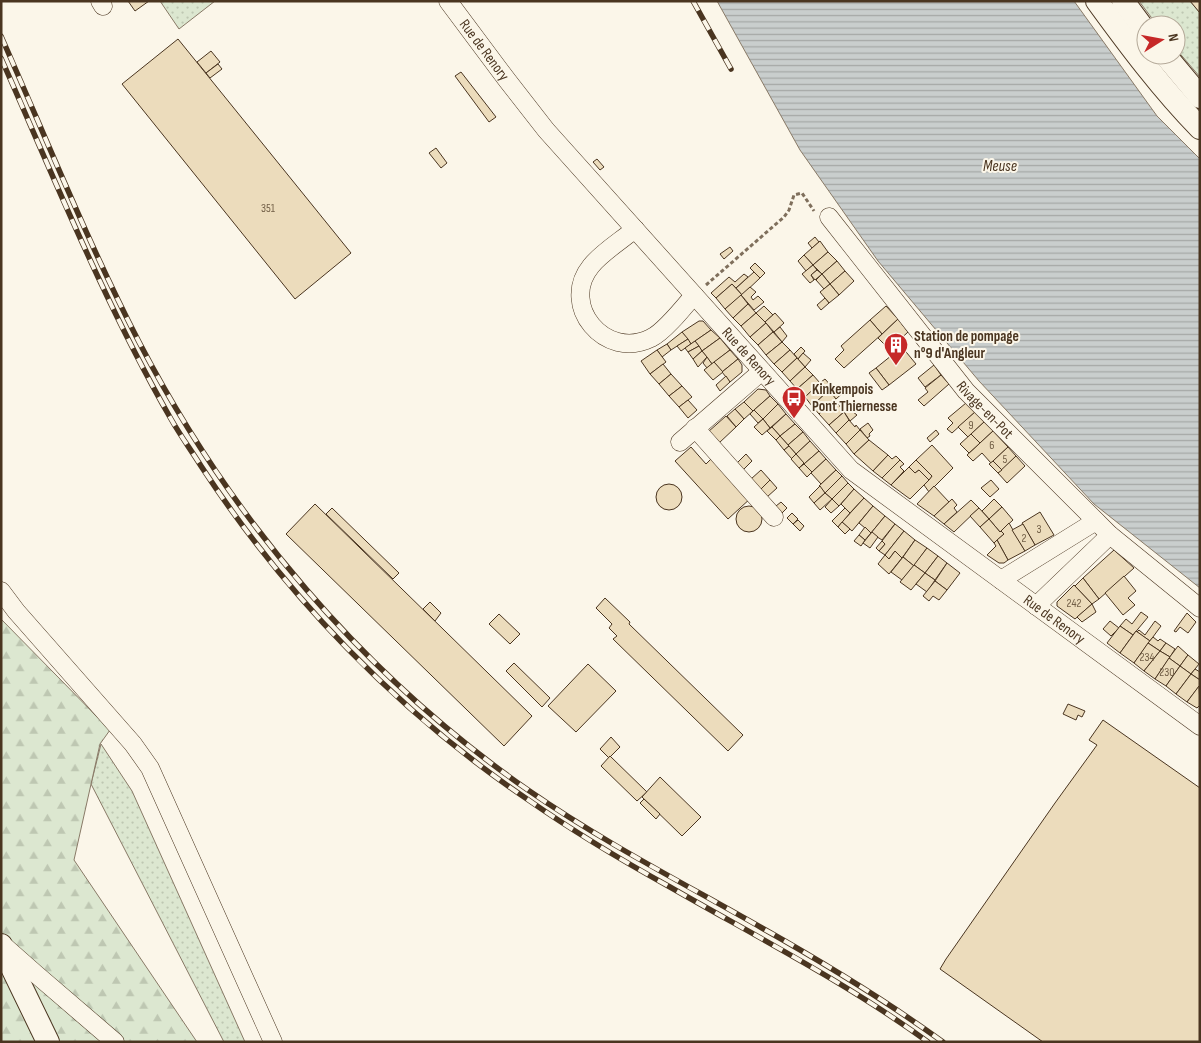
<svg xmlns="http://www.w3.org/2000/svg" width="1201" height="1043" font-family="'Sofia Sans Condensed',sans-serif">
<style>
.grass{fill:url(#grass-dots);stroke:#887966}
.forest{fill:url(#forest-firs);stroke:#887966}
.water{fill:url(#water-rules);stroke:#887966}
.building{fill:#ecdcbc;stroke:#4a3520}
.lines{fill:none;stroke-linecap:round;stroke-linejoin:round}
.minor-casing{stroke:#4a3520;stroke-width:19}
.major-casing{stroke:#4a3520;stroke-width:24}
.path{stroke:#7f6f5c;stroke-width:3;stroke-dasharray:4 2.5;stroke-linecap:butt}
.minor{stroke:#fbf6e9;stroke-width:18}
.major{stroke:#fbf6e9;stroke-width:22}
.rail-casing{stroke:#4a3520;stroke-width:5.5}
.rail{stroke:#fbf6e9;stroke-width:4;stroke-dasharray:11;stroke-linecap:butt}
.labels{text-anchor:middle;stroke-width:4;stroke-linejoin:round;paint-order:stroke}
.number-label{font-size:12px;fill:#725f47}
.street-label{font-size:15px;fill:#4a3520;stroke:#fbf6e9}
.poi-label{font-size:15px;font-weight:bold;fill:#4a3520;stroke:#fbf6e9;text-anchor:start}
.water-label{font-size:16px;font-style:italic;fill:#4a3520;stroke:#fbf6e9}
</style>
<defs>
<pattern id="grass-dots" width="8" height="8" patternUnits="userSpaceOnUse" patternTransform="scale(1.25)"><rect width="8" height="8" fill="#dce7d0"/><path d="M2 2h.1M6 6h.1" fill="none" stroke="#bec7b2" stroke-width="1.8" stroke-linecap="round"/></pattern>
<pattern id="forest-firs" width="22" height="20" patternUnits="userSpaceOnUse" patternTransform="scale(1.25)"><rect width="22" height="20" fill="#dce7d0"/><path d="M5 1l3.5 6h-7zM16 11l3.5 6h-7z" fill="#bec7b2"/></pattern>
<pattern id="water-rules" width="6" height="5" patternUnits="userSpaceOnUse" patternTransform="scale(1.25)"><rect width="6" height="5" fill="#c9cecd"/><path d="M0 2.5h6" fill="none" stroke="#a5a8a6"/></pattern>
</defs>
<rect width="100%" height="100%" fill="#fbf6e9"/>
<g class="grass">
<polygon points="160,1 215,1 179,29"/>
<polygon points="1139,1 1190,1 1200,13 1200,77 1176,49 1176,25 1157,25"/>
<polygon points="101,744 132,791 245,1042 224,1042 91,784"/>
</g>
<polygon class="forest" points="1,619 110,730 100,744 74,860 197,1042 1,1042"/>
<polygon class="water" points="717,1 1074,1 1157,116 1200,159 1200,588 1094,504 979,381 878,261 800,150"/>
<g class="building">
<polygon points="128,1 149,1 135,11"/>
<polygon points="1190,1 1200,1 1200,13"/>
<polygon points="178,39 351,253 295,299 122,84"/>
<polygon points="211,51 220,62 206,73 197,62"/>
<polygon points="218,64 222,69 210,78 206,73"/>
<polygon points="461,72 496,117 489,122 455,76"/>
<polygon points="436,148 447,163 441,168 429,153"/>
<polygon points="597,159 604,167 600,170 593,162"/>
<polygon points="815,237 819,242 812,248 808,243"/>
<polygon points="820,241 828,252 813,265 804,255"/>
<polygon points="730,247 733,251 724,259 720,254"/>
<polygon points="828,252 837,261 822,274 813,265"/>
<polygon points="804,255 813,265 806,271 798,261"/>
<polygon points="837,261 845,271 830,284 822,274"/>
<polygon points="755,263 765,273 760,278 750,268"/>
<polygon points="813,265 817,270 811,275 814,280 810,283 802,274"/>
<polygon points="817,270 822,274 815,280 811,275"/>
<polygon points="845,271 854,281 839,295 830,284"/>
<polygon points="754,272 760,278 742,295 736,288"/>
<polygon points="744,274 748,277 736,288 732,284 716,298 711,293 729,277 735,282"/>
<polygon points="822,274 830,284 824,289 816,280"/>
<polygon points="732,284 742,295 725,309 716,298"/>
<polygon points="830,284 839,295 829,303 820,292"/>
<polygon points="750,287 756,292 751,297 753,300 758,296 764,302 754,310 741,295"/>
<polygon points="741,295 748,304 733,318 725,309"/>
<polygon points="825,298 829,303 821,310 817,305"/>
<polygon points="748,304 756,313 741,326 733,318"/>
<polygon points="764,306 773,315 765,322 756,313"/>
<polygon points="886,306 898,319 882,334 870,320"/>
<polygon points="756,313 766,323 750,337 741,326"/>
<polygon points="775,313 784,323 774,332 765,322"/>
<polygon points="898,319 908,332 894,345 889,340 884,344 878,338"/>
<polygon points="870,320 882,334 844,368 835,359 844,350 841,346"/>
<polygon points="699,321 703,321 711,330 691,344 682,332"/>
<polygon points="766,323 773,332 758,345 750,337"/>
<polygon points="780,327 787,336 782,342 774,332"/>
<polygon points="711,330 720,338 702,351 695,341"/>
<polygon points="682,332 688,339 671,350 667,344"/>
<polygon points="773,332 782,342 766,355 758,345"/>
<polygon points="720,338 730,350 712,364 702,351"/>
<polygon points="688,339 691,344 681,351 677,346"/>
<polygon points="695,341 699,346 688,352 685,348"/>
<polygon points="782,342 790,350 774,364 766,355"/>
<polygon points="667,344 671,350 662,357 657,350"/>
<polygon points="699,346 702,351 693,359 688,352"/>
<polygon points="801,347 805,351 798,359 794,354"/>
<polygon points="902,347 916,364 889,385 876,368"/>
<polygon points="657,350 666,362 650,374 641,361"/>
<polygon points="730,350 738,359 722,372 714,362"/>
<polygon points="790,350 797,358 782,372 774,364"/>
<polygon points="702,351 707,357 698,367 693,359"/>
<polygon points="803,353 811,360 805,367 798,359"/>
<polygon points="707,357 712,364 707,368 703,363"/>
<polygon points="797,358 805,367 790,381 782,372"/>
<polygon points="738,359 742,365 742,372 730,382 722,372"/>
<polygon points="714,362 723,372 713,380 704,370"/>
<polygon points="663,364 671,374 659,384 650,374"/>
<polygon points="934,365 941,375 925,387 918,378"/>
<polygon points="805,367 813,375 797,389 790,381"/>
<polygon points="876,368 889,385 882,390 869,373"/>
<polygon points="671,374 682,386 669,396 659,384"/>
<polygon points="813,375 820,383 805,397 797,389"/>
<polygon points="941,375 949,384 924,406 918,400 928,392 925,388"/>
<polygon points="726,376 730,382 720,391 716,385"/>
<polygon points="825,379 832,387 829,390 821,382"/>
<polygon points="821,382 829,390 812,406 805,397"/>
<polygon points="843,385 846,390 836,399 832,395"/>
<polygon points="682,386 692,397 679,407 669,396"/>
<polygon points="758,389 766,390 770,396 753,411 744,402"/>
<polygon points="829,390 836,399 819,414 812,406"/>
<polygon points="770,396 778,404 763,419 754,410"/>
<polygon points="688,400 697,410 688,418 679,407"/>
<polygon points="834,400 845,411 829,425 819,414"/>
<polygon points="744,402 753,411 744,419 735,409"/>
<polygon points="844,402 848,408 845,411 839,406"/>
<polygon points="966,403 975,412 952,433 947,429 953,423 948,418"/>
<polygon points="778,404 786,414 770,428 763,419"/>
<polygon points="848,408 857,415 850,421 844,412"/>
<polygon points="735,409 744,419 736,427 727,416"/>
<polygon points="754,410 763,419 758,423 750,414"/>
<polygon points="844,412 849,420 836,433 829,425"/>
<polygon points="975,412 984,422 968,437 958,427"/>
<polygon points="786,414 795,424 780,436 772,427"/>
<polygon points="726,416 736,427 719,443 708,432"/>
<polygon points="763,419 770,428 762,435 754,427"/>
<polygon points="849,420 855,427 856,425 860,430 846,444 836,433"/>
<polygon points="984,422 993,431 980,443 971,434"/>
<polygon points="868,423 873,430 869,434 870,436 867,438 860,429"/>
<polygon points="795,424 803,432 788,445 780,436"/>
<polygon points="772,427 780,436 776,440 767,431"/>
<polygon points="860,430 869,440 854,454 846,444"/>
<polygon points="936,430 939,434 930,442 927,438"/>
<polygon points="993,431 1008,447 991,463 982,453 973,461 967,455"/>
<polygon points="803,432 810,441 796,454 788,445"/>
<polygon points="971,434 980,443 969,453 960,444"/>
<polygon points="780,436 789,446 784,450 776,440"/>
<polygon points="869,440 888,455 873,471 854,454"/>
<polygon points="810,441 819,451 804,464 796,454"/>
<polygon points="932,445 953,468 929,492 924,485 932,476 916,460"/>
<polygon points="789,446 796,454 792,459 784,450"/>
<polygon points="691,447 706,464 714,456 752,497 728,519 675,461"/>
<polygon points="1008,447 1016,456 1002,470 993,461"/>
<polygon points="819,451 826,459 812,472 804,464"/>
<polygon points="746,454 752,461 743,470 737,463"/>
<polygon points="796,454 804,463 799,468 791,459"/>
<polygon points="888,455 892,459 896,456 900,460 882,478 873,471"/>
<polygon points="1016,456 1025,466 1007,483 998,473"/>
<polygon points="826,459 836,470 821,484 811,473"/>
<polygon points="900,460 904,464 900,467 904,471 891,485 882,478"/>
<polygon points="916,460 932,476 929,480 919,470 915,473 909,467"/>
<polygon points="993,461 1002,470 998,473 989,464"/>
<polygon points="804,464 812,472 807,477 799,468"/>
<polygon points="909,467 915,473 919,470 929,480 910,499 891,485"/>
<polygon points="761,470 770,480 760,490 751,479"/>
<polygon points="836,470 842,476 825,493 819,486"/>
<polygon points="842,476 848,483 832,499 825,493"/>
<polygon points="770,480 777,488 767,497 760,490"/>
<polygon points="991,480 999,489 990,497 981,488"/>
<polygon points="848,483 854,489 839,506 832,499"/>
<circle cx="669" cy="497" r="13"/>
<polygon points="820,486 825,493 814,503 809,497"/>
<polygon points="934,486 949,502 934,516 917,504"/>
<polygon points="854,489 864,498 850,513 841,504"/>
<polygon points="825,493 832,499 820,510 814,503"/>
<polygon points="864,498 873,506 852,531 842,522"/>
<polygon points="832,499 839,506 831,513 825,507"/>
<polygon points="952,499 957,505 954,508 957,512 944,524 934,516"/>
<polygon points="994,499 1002,507 989,519 982,511"/>
<polygon points="971,500 979,508 954,532 944,524"/>
<polygon points="781,502 787,508 782,513 776,506"/>
<polygon points="315,504 532,716 504,746 286,534"/>
<polygon points="873,506 885,516 871,533 859,523"/>
<circle cx="749" cy="519" r="13"/>
<polygon points="1002,507 1013,520 1000,532 989,519"/>
<polygon points="332,508 399,573 393,579 326,514"/>
<polygon points="845,508 850,513 838,527 832,521"/>
<polygon points="979,508 989,519 980,527 970,516"/>
<polygon points="1040,512 1054,535 1035,545 1022,523"/>
<polygon points="792,513 798,519 793,524 787,518"/>
<polygon points="885,516 895,524 882,540 871,533"/>
<polygon points="989,519 1000,532 1001,531 1004,534 994,543 980,527"/>
<polygon points="798,520 804,526 800,531 793,524"/>
<polygon points="842,522 850,529 845,534 838,527"/>
<polygon points="1009,523 1025,551 1008,560 997,540 1004,534 1001,531"/>
<polygon points="895,524 904,531 885,555 879,551 885,544 882,541"/>
<polygon points="1023,524 1035,545 1025,551 1012,530"/>
<polygon points="865,527 871,533 865,540 859,535"/>
<polygon points="904,531 915,540 902,558 895,551 889,559 885,555"/>
<polygon points="872,532 878,537 870,548 863,543"/>
<polygon points="859,535 865,540 861,546 854,541"/>
<polygon points="915,540 927,548 914,566 903,557"/>
<polygon points="997,540 1008,560 1004,563 999,563 987,555 996,546 994,543"/>
<polygon points="882,541 885,544 879,551 876,548"/>
<polygon points="927,548 938,556 925,573 914,565"/>
<polygon points="1114,550 1134,568 1099,599 1083,578"/>
<polygon points="895,551 902,558 889,574 878,564 885,555 889,559"/>
<polygon points="938,556 947,563 935,580 925,573"/>
<polygon points="903,557 914,566 902,580 891,572"/>
<polygon points="947,563 960,573 947,590 935,581"/>
<polygon points="914,565 925,573 911,590 900,582"/>
<polygon points="925,573 935,580 927,592 916,584"/>
<polygon points="1124,576 1136,591 1128,598 1135,605 1123,615 1105,593"/>
<polygon points="1083,578 1099,599 1092,604 1075,586"/>
<polygon points="935,581 947,590 939,600 933,596 929,601 923,596"/>
<polygon points="1074,585 1092,604 1075,619 1057,606 1057,602"/>
<polygon points="605,598 630,622 629,624 743,735 728,751 613,639 617,636 609,628 612,624 596,608"/>
<polygon points="430,602 441,613 435,621 423,609"/>
<polygon points="1092,604 1096,612 1082,622 1077,617"/>
<polygon points="1141,612 1148,617 1133,635 1120,626 1126,619 1132,624"/>
<polygon points="1187,613 1196,622 1188,633 1180,627 1176,632 1174,631"/>
<polygon points="499,614 520,634 510,644 489,624"/>
<polygon points="1110,621 1119,628 1111,636 1103,629"/>
<polygon points="1155,621 1161,626 1150,641 1137,632 1139,630 1145,635"/>
<polygon points="1120,626 1133,635 1120,653 1107,643"/>
<polygon points="1136,631 1150,641 1134,663 1120,653"/>
<polygon points="1153,637 1158,641 1160,639 1166,643 1160,651 1148,643"/>
<polygon points="1148,643 1160,651 1144,671 1134,663"/>
<polygon points="1166,643 1175,649 1170,657 1160,651"/>
<polygon points="1178,646 1188,655 1180,666 1169,658"/>
<polygon points="1160,651 1170,657 1155,679 1144,671"/>
<polygon points="1188,655 1199,664 1191,674 1180,666"/>
<polygon points="1169,658 1180,666 1166,686 1155,679"/>
<polygon points="514,663 550,698 542,707 506,671"/>
<polygon points="588,664 616,691 576,732 548,706"/>
<polygon points="1180,666 1191,674 1176,694 1166,686"/>
<polygon points="1195,669 1200,672 1200,680 1191,674"/>
<polygon points="1191,674 1200,680 1200,685 1187,702 1176,694"/>
<polygon points="1199,686 1200,705 1197,708 1187,702"/>
<polygon points="1068,704 1085,711 1082,717 1078,715 1076,720 1063,714"/>
<polygon points="1103,720 1200,788 1200,1042 1043,1042 940,969 946,959 1055,803 1097,745 1089,740"/>
<polygon points="611,737 620,747 609,758 600,749"/>
<polygon points="610,756 647,792 637,801 601,766"/>
<polygon points="660,777 701,817 682,836 642,797"/>
<polygon points="644,799 660,814 656,819 640,803"/>
</g>
<g class="lines">
<defs>
<g id="minor">
<polyline points="100,1 103,6"/>
<path id="s1" d="M448,1L507,80L546,130L851,470L1200,726"/>
<path id="s2" d="M829,217L966,391L1110,535L1200,608"/>
<path d="M635,229C622,240 601,253 591,266C559,305 605,361 651,338C664,332 684,307 694,295"/>
<polyline points="695,428 774,517"/>
<polyline points="680,442 762,371"/>
<polyline points="1001,580 1096,521"/>
<polyline points="1,591 16,611 133,744 150,768 273,1042"/>
<polyline points="1036,606 1110,535"/>
<polyline points="3,945 37,975 115,1042"/>
</g>
<g id="major">
<path d="M1097,1C1129,45 1162,89 1200,128"/>
<polyline points="1123,1 1146,32"/>
<polyline points="1165,55 1200,97"/>
<polyline points="1,945 48,1042"/>
</g>
</defs>
<use href="#minor" class="minor-casing"/>
<use href="#major" class="major-casing"/>
<polyline class="path" points="706,285 784,217 789,210 794,195 802,193 814,211"/>
<use href="#minor" class="minor"/>
<use href="#major" class="major"/>
<defs>
<g id="rail">
<polyline points="693,1 731,69"/>
<path d="M1,36C46,138 88,243 139,342C231,519 364,676 528,790C603,842 683,883 762,928C824,963 885,1000 943,1042"/>
<path d="M1,58C55,180 105,304 171,419C180,435 191,450 201,466C286,596 398,712 527,799C573,831 621,860 670,887C757,937 847,983 928,1042"/>
</g>
</defs>
<use href="#rail" class="rail-casing"/>
<use href="#rail" class="rail"/>
</g>
<defs>
<symbol id="building-pin" viewBox="-11 -11 22 30"><path d="M0 17L-7.5 6A9.5 9.5 0 1 1 7.5 6Z" fill="#c62828" stroke="#fbf6e9"/><path d="M-4-6H4V6H1V3H-1V6H-4ZM-2.5-4.3h1.7v1.8h-1.7ZM.8-4.3h1.7v1.8H.8ZM-2.5-1h1.7V.8h-1.7ZM.8-1h1.7V.8H.8Z" fill="#fff"/></symbol>
<symbol id="bus-pin" viewBox="-11 -11 22 30"><path d="M0 17L-7.5 6A9.5 9.5 0 1 1 7.5 6Z" fill="#c62828" stroke="#fbf6e9"/><path d="M-5-6H5V4H4V6H2V4H-2V6H-4V4H-5ZM-3.5-4V0h7V-4ZM-3.5 1.2v1.5H-2V1.2ZM2 1.2v1.5H3.5V1.2Z" fill="#fff"/></symbol>
</defs>
<g fill-rule="evenodd">
<use href="#building-pin" x="882" y="331" width="28" height="38"/>
<use href="#bus-pin" x="780" y="384" width="28" height="38"/>
</g>
<g class="labels">
<g class="number-label">
<text x="268" y="212">351</text>
<text x="971" y="429">9</text>
<text x="992" y="449">6</text>
<text x="1005" y="463">5</text>
<text x="1039" y="533">3</text>
<text x="1024" y="542">2</text>
<text x="1074" y="607">242</text>
<text x="1147" y="661">234</text>
<text x="1167" y="676">230</text>
</g>
<g class="street-label">
<text dy="5" stroke="none"><textPath href="#s1" startOffset="61">Rue de Renory</textPath></text>
<text dy="5" stroke="none"><textPath href="#s1" startOffset="466">Rue de Renory</textPath></text>
<text dy="5" stroke="none"><textPath href="#s2" startOffset="248">Rivage-en-Pot</textPath></text>
<text dy="5" stroke="none"><textPath href="#s1" startOffset="871">Rue de Renory</textPath></text>
</g>
<g class="poi-label">
<text x="914" y="341">Station de pompage<tspan x="914" dy="17">n°9 d'Angleur</tspan></text>
<text x="812" y="394">Kinkempois<tspan x="812" dy="17">Pont Thiernesse</tspan></text>
</g>
<g class="water-label">
<text x="1000" y="171">Meuse</text>
</g>
</g>
<rect width="1201" height="1043" fill="none" stroke="#4a3520" stroke-width="5"/>
<g transform="translate(1161 40) rotate(79)"><circle r="24" fill="#fbf6e9" stroke="#b4a999"/>
<path d="M0-4L9 19L0 12L-9 19Z" fill="#c62828"/>
<text y="-8" font-size="14" font-weight="bold" text-anchor="middle" fill="#4a3520">N</text>
</g>
</svg>
